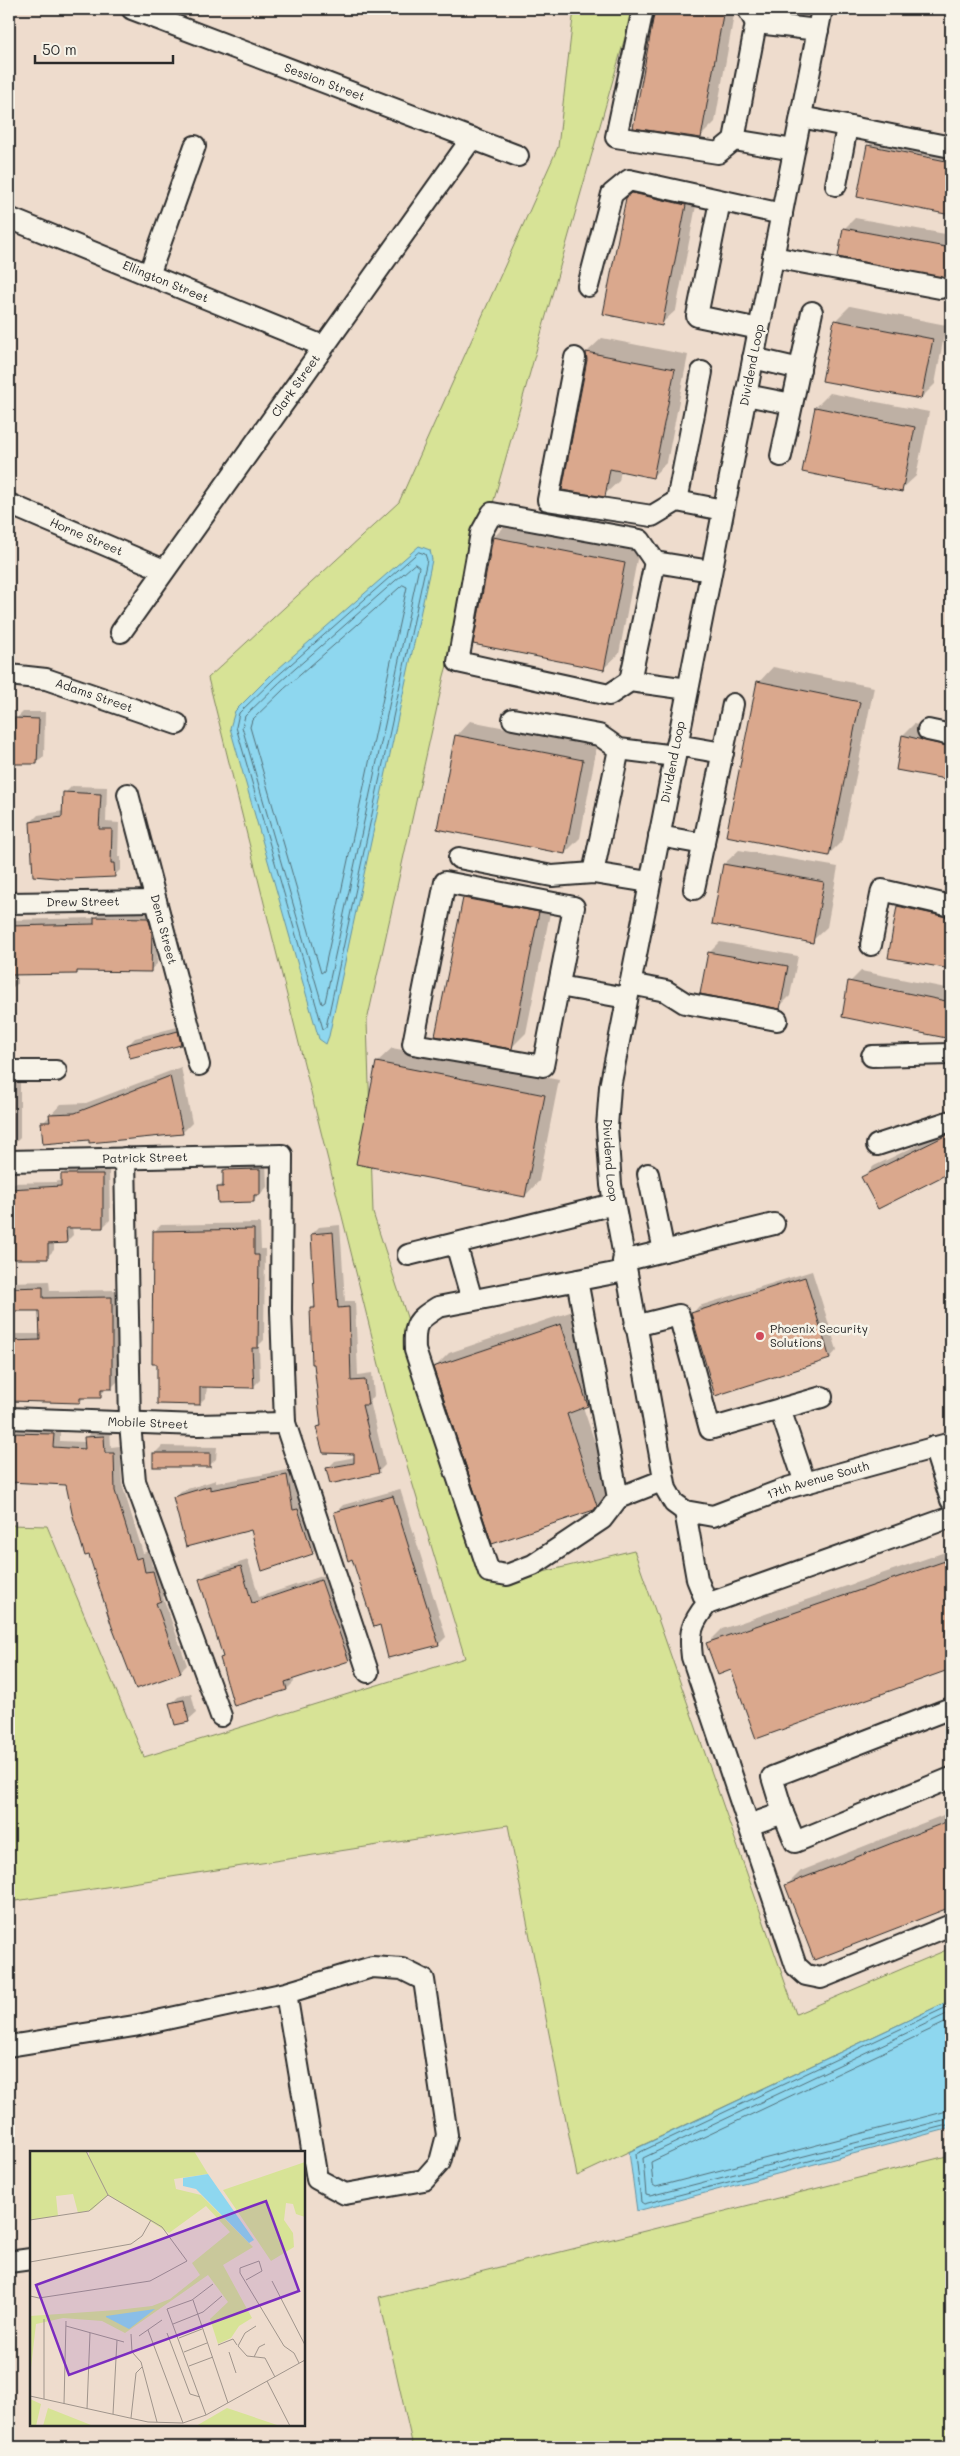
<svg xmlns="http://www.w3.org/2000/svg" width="960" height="2456" font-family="Mali,sans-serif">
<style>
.green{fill:#d7e396;stroke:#818760}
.water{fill:#8ed7ef;stroke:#6692a1}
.shadow{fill:#0003}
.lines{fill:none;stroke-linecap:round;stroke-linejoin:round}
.shore{stroke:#537079;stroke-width:1}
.building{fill:#daa88d;stroke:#2b2b2b}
.minor-casing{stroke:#2b2b2b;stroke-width:24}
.minor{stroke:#f7f3e8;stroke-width:20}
.poi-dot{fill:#d1495b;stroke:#f7f3e8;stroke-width:2}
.labels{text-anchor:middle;stroke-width:5;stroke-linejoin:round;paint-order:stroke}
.street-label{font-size:12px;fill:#2b2b2b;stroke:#f7f3e8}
.poi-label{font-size:12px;fill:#2b2b2b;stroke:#f7f3e8;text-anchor:start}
.inset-road{fill:none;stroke:#a0958c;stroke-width:1}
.view{fill:#7b2cbf;fill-opacity:0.15;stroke:#7b2cbf;stroke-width:2.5}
.inset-edge{fill:none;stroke:#2b2b2b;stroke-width:2.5}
</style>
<rect width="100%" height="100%" fill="#eedccd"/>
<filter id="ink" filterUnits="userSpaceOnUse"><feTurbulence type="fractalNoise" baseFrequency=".02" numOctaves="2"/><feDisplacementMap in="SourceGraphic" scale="10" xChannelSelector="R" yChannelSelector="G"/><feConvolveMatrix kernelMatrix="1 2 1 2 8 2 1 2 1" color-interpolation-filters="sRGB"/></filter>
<g filter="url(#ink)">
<g class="green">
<polygon points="574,9 633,9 444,676 367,1021 373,1213 494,1584 634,1550 796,2014 951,1948 951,2000 577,2176 508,1825 9,1902 9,1525 47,1526 144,1757 465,1658 390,1409 208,678 399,502 558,147"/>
<polygon points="951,2155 951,2447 413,2447 379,2297"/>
</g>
<g class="water">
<polygon points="419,546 430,550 432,560 329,1036 326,1044 319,1039 230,728 235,711 271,675"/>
<polygon points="951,2000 951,2128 637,2211 629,2152"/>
</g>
<g class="shadow">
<polygon points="655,9 735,9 715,122 700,137 634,127"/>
<polygon points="883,131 951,145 951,214 859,196 868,146"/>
<polygon points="642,184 699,190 676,310 661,324 627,199"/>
<polygon points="855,218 951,235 951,274 947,278 844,229"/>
<polygon points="850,306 946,325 935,384 921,398 835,321"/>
<polygon points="602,338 688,355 667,462 653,476 621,470 619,481 604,495 587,352"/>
<polygon points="830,393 929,412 916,476 901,490 816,407"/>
<polygon points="508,523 639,549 619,654 604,668 494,537"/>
<polygon points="773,667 874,687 843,840 828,855 759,682"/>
<polygon points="23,712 45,712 44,756 37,763 16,719"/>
<polygon points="470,721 597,746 580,838 565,853 456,736"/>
<polygon points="914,724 951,734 951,779 897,769 903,735"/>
<polygon points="72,786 107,787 106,822 119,823 118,857 121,857 121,869 114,876 31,822 38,815 64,811 65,793"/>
<polygon points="739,850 838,867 827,927 812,941 724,864"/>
<polygon points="478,884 553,898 526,1033 512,1047 437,1035 464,898"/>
<polygon points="910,895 951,905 951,968 890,957 899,906"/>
<polygon points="102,911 155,912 158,924 157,964 150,970 79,970 76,973 17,973 17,984 9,990 9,920 95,918"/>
<polygon points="720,942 798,956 790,996 779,1007 709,953"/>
<polygon points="861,971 951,989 951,1037 843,1016 850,982"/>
<polygon points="185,1025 188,1036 181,1044 131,1057 128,1045 135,1038"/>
<polygon points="392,1048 559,1080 539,1181 525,1196 358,1163 377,1062"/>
<polygon points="181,1067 192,1123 182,1133 90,1139 43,1123 61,1104 86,1103"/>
<polygon points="9,1083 20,1083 20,1138 13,1145 9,1145"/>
<polygon points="951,1129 951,1170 878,1207 863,1177 874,1166"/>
<polygon points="266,1162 267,1187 253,1201 219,1187 224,1182 224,1170 231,1163"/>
<polygon points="69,1168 109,1168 110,1220 103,1227 72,1227 73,1235 66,1242 54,1243 54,1250 47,1257 9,1257 9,1183 56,1182 62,1180 62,1175"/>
<polygon points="260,1223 261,1249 265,1249 264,1340 259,1345 260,1380 254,1386 207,1386 206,1397 199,1404 154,1232 161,1225"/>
<polygon points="340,1225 345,1301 355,1301 358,1375 372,1373 374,1396 370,1401 385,1465 378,1472 328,1468 335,1461 355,1457 355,1452 317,1428 322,1423 311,1309 316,1304 312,1234 319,1227"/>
<polygon points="812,1271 837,1350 830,1358 692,1314 699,1306"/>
<polygon points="49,1281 50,1291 119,1290 118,1381 111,1388 107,1388 100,1396 85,1396 80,1402 9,1400 9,1334 41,1334 40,1309 9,1310 9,1282"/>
<polygon points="576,1310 602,1391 583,1407 611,1490 593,1509 435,1367 449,1353"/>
<polygon points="9,1428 60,1428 60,1441 85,1442 85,1438 92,1431 110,1430 111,1447 120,1446 122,1484 143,1553 149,1551 152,1566 160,1565 167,1593 163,1597 187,1665 180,1672 67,1483 18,1481 13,1486 9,1486"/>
<polygon points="162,1446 217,1447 216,1459 209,1466 154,1454"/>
<polygon points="293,1469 299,1504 305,1503 319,1546 312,1553 174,1498 181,1491 216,1480 216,1483"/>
<polygon points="400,1489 446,1637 439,1644 381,1624 336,1512 343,1505"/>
<polygon points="951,1550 951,1668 757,1738 731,1668 708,1643 722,1629"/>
<polygon points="248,1560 259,1597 328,1574 355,1653 348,1660 293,1678 294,1682 287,1689 221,1659 224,1656 201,1580 208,1573"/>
<polygon points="191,1693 196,1713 188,1720 171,1704 178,1697"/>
<polygon points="951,1812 951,1905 815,1958 787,1885 801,1871"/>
</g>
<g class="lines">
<g class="shore">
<polygon points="419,552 425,554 427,560 326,1027 323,1029 236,727 239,713 274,679"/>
<polygon points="415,564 419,567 325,1002 322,1004 242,727 245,716 279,683"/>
<polygon points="403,585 407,587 324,971 321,973 250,727 252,720 284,689"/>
<polyline points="951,2005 636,2154 641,2202 644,2204 951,2124"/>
<polyline points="951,2012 643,2158 646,2195 650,2196 951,2118"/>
<polyline points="951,2020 651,2162 653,2185 656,2187 951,2110"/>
</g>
</g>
<g class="building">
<polygon points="655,9 724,9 701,138 633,128"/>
<polygon points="867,145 951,162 951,215 857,197"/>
<polygon points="632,193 686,205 662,326 603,314 626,198"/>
<polygon points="843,228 951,248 948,279 838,257"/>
<polygon points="834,320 933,339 921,399 822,381"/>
<polygon points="586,352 675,369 653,478 610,469 605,497 562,490 587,360"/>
<polygon points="815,407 915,427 902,492 802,472"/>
<polygon points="493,537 625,563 604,670 473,644"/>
<polygon points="757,681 860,702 829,856 726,836"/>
<polygon points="14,718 39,719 37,764 13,764"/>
<polygon points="455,735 583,760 565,854 437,829"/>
<polygon points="902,735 951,747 951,780 896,770"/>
<polygon points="63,792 101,794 99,829 112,829 111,863 114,863 115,877 69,879 33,876 30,822 62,817"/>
<polygon points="723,864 824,882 813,943 712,924"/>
<polygon points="463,898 539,912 512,1049 435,1036"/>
<polygon points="897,906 951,918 951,969 888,958"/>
<polygon points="94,917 148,918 152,931 151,972 77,971 77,974 9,975 9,926 94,924"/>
<polygon points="708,952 788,966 780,1009 700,994"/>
<polygon points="848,981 951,1002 951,1039 842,1017"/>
<polygon points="178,1031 181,1045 130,1058 126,1045"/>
<polygon points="376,1062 545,1095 525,1197 356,1164"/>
<polygon points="170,1076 183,1134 89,1143 89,1140 43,1144 41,1122 50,1122 49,1114 75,1113"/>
<polygon points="951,1133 951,1172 878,1209 861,1177"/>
<polygon points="260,1169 260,1195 254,1195 254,1202 218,1203 217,1187 223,1187 223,1170"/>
<polygon points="61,1174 103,1174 103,1228 66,1228 67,1243 48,1244 48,1259 9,1259 9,1189 61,1186"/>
<polygon points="254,1229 254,1255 259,1255 258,1348 252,1348 254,1388 200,1387 200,1405 157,1404 157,1364 152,1364 153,1231"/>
<polygon points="333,1232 338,1308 349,1307 351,1381 365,1380 368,1405 362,1405 379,1473 330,1484 326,1468 354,1463 354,1454 323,1453 316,1427 321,1426 314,1364 312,1364 310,1308 315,1308 311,1234"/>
<polygon points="805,1277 830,1359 715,1396 691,1313"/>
<polygon points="43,1287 43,1298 112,1297 112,1389 101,1389 101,1398 80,1398 80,1403 9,1401 9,1341 40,1340 39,1311 9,1311 9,1288"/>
<polygon points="561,1324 588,1406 567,1414 597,1506 594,1510 492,1544 433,1367"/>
<polygon points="9,1433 54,1434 53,1447 85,1449 84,1437 104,1436 105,1453 114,1453 115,1491 136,1559 142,1557 145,1572 153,1571 161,1601 156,1603 181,1673 136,1689 112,1627 89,1555 85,1556 72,1513 66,1485 9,1482"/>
<rect x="153" y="1453" width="57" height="14"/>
<polygon points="287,1475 293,1510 298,1509 313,1554 262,1571 251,1530 186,1547 173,1497 210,1486 210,1490"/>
<polygon points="393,1496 439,1645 388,1658 380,1625 374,1627 352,1559 348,1561 334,1512"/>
<polygon points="951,1559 951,1669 756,1739 731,1670 718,1675 706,1643"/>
<polygon points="241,1566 252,1603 321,1580 349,1661 285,1682 287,1690 234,1706 220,1658 223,1657 199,1579"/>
<polygon points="184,1700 189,1722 175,1725 169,1703"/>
<polygon points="951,1820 951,1907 814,1960 785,1885"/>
</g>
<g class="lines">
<defs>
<g id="minor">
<path id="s1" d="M132,9L518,156"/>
<polyline points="643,9 616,137 718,153 734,140 794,150"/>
<polyline points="748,9 756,23 818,30"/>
<path id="s2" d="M822,9L610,1087L607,1127L611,1185L666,1489L674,1503L685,1511L713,1516L787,1488L951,1443"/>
<polyline points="801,117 951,147"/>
<polyline points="734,140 756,23"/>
<polyline points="836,185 847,127"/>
<polyline points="720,201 697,316 759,329"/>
<path id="s3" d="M9,218L323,346"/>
<polyline points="773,257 940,288"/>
<polyline points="149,275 195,146"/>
<polyline points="588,286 612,194 629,180 782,214"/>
<polyline points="575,358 548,500 652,516 677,501 723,510"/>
<polyline points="753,358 800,369"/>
<polyline points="746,395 792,404"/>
<polyline points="781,456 812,312"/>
<polyline points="677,501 702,372"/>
<path id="s4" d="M9,504L164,570"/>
<path id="s5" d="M121,632L472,138"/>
<path id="s6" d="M9,675L46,679L177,724"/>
<polyline points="630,681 655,562"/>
<polyline points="688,689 630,681 609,695 458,662 481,533 492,513 640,540 655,562 711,571"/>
<polyline points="513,719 599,735 619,749 675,756"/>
<polyline points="928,730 951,735"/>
<polyline points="677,745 723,753"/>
<path id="s7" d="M128,794L199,1065"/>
<polyline points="659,836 704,844"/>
<polyline points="459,858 552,876 593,873 649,882"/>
<polyline points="593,873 619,749"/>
<polygon points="445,882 574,907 543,1066 413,1044"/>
<polyline points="694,889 733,704"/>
<path id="s8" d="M9,903L156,901"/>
<polyline points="871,945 882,890 951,906"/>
<polyline points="630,984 666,991 685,1003 777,1020"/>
<polyline points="559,986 627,998"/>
<polyline points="872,1056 951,1054"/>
<polyline points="9,1071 56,1071"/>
<polyline points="877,1145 951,1121"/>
<polyline points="125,1158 130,1423 135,1481 221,1716"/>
<path id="s9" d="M9,1161L282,1155L281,1310L285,1423L368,1672"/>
<polyline points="648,1174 664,1251"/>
<polyline points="456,1244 472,1300"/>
<polyline points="408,1255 614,1204"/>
<polyline points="623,1261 774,1224"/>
<path d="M577,1280L618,1498L602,1519L533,1565L507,1575L489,1572L415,1350C414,1323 416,1321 438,1307L625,1271"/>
<polyline points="635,1326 679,1315 710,1429 822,1397"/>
<polyline points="780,1409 805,1483"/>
<path id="s10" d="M9,1418L198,1425L285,1423"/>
<polyline points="934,1447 951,1500"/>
<polyline points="618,1498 664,1480"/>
<path d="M685,1511L697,1579L707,1604C691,1624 689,1632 692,1657L796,1966L806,1975L821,1978L951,1925"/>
<polyline points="707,1604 951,1517"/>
<polyline points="783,1813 772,1777 951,1708"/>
<polyline points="749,1825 783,1813 795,1842 951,1778"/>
<polyline points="9,2046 134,2026 286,1993 372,1967 402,1969 424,1980 447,2135 440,2162 424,2180 345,2194 317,2179 286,1993"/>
<polyline points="9,2262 31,2259"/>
</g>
</defs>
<use href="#minor" class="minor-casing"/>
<use href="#minor" class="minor"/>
</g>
</g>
<circle class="poi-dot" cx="760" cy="1336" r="5"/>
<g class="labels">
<g class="street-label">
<text dy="4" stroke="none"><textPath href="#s1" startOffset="206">Session Street</textPath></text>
<text dy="4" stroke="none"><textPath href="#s3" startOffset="169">Ellington Street</textPath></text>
<text transform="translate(752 365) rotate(-79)" y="4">Dividend Loop</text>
<text dy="4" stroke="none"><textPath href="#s5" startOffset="302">Clark Street</textPath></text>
<text dy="4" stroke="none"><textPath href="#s4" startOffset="84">Horne Street</textPath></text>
<text dy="4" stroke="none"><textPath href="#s6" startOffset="88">Adams Street</textPath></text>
<text transform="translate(673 762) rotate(-79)" y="4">Dividend Loop</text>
<text dy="4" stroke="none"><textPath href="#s8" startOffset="74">Drew Street</textPath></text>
<text dy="4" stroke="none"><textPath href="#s7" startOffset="140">Dena Street</textPath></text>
<text dy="4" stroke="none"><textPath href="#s9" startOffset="136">Patrick Street</textPath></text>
<text dy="4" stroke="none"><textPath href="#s2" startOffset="1172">Dividend Loop</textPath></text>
<text dy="4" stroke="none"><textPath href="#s10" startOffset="139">Mobile Street</textPath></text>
<text dy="4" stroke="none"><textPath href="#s2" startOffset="1675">17th Avenue South</textPath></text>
</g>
<g class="poi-label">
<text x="770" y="1333">Phoenix Security<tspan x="770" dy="14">Solutions</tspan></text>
</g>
</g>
<g transform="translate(30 2151)">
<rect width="275" height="275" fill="#eedccd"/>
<path d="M0,0H56L59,6V0H164L178,23L144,28L146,38L171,44L223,96L193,114L222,167L209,175L201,187L188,193L180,168L198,151L178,124L95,182L72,170L33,167L6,173L0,225V165L87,159L122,155L140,148L170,124L162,112L200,81L176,55L139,82L78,44L62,59L48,62L43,43L26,45L28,65L0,69ZM275,11V66L266,63L263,53L256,52L254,69L263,82L264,96L241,110L193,39ZM0,248L11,253L6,275H0ZM18,257L61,274V275H13ZM197,257L247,274V275H166Z" fill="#d7e396"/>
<path d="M178,23L224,89L219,92L166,38L153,35V27ZM125,158L99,178L76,166V165Z" fill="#8ed7ef"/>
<path class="inset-road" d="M0,69L59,60L78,44M0,111L101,93L112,85L121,69M216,129L232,120L229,110L210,117V122L254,195L264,202L269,212M242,130L275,194M0,145L9,147L120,130L157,110L132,76L78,44L56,0M163,149L198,252M143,173L173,161L192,145M36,175L94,191M226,175L215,182L208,195L217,205L235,207L245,226M118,179L153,272M137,182L160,243L170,246M101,183L102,201L111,211L127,271M109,185L132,169M149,187L172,178M188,194L203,188L207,194M154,201L177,192M199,201L206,222M224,206L229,196L235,193M159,215L183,206M237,230L260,275M0,245L118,271L153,272L176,264L275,209M14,248V168M34,253L36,170M57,258L60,182M83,263L87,189M176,264L137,158L162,149L183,133M101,267L106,222L112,216"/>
<path class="view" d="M236,50L269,140L39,224L6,134Z"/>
<rect width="275" height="275" class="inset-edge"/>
</g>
<rect width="960" height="2456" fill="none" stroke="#f7f3e8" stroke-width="30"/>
<rect x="15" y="15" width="930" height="2426" fill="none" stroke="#2b2b2b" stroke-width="2" filter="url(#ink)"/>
<path d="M35 55v8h138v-8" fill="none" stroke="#2b2b2b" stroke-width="2.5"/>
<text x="42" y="55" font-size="15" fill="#2b2b2b" stroke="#f7f3e8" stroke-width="4" paint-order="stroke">50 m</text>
</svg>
